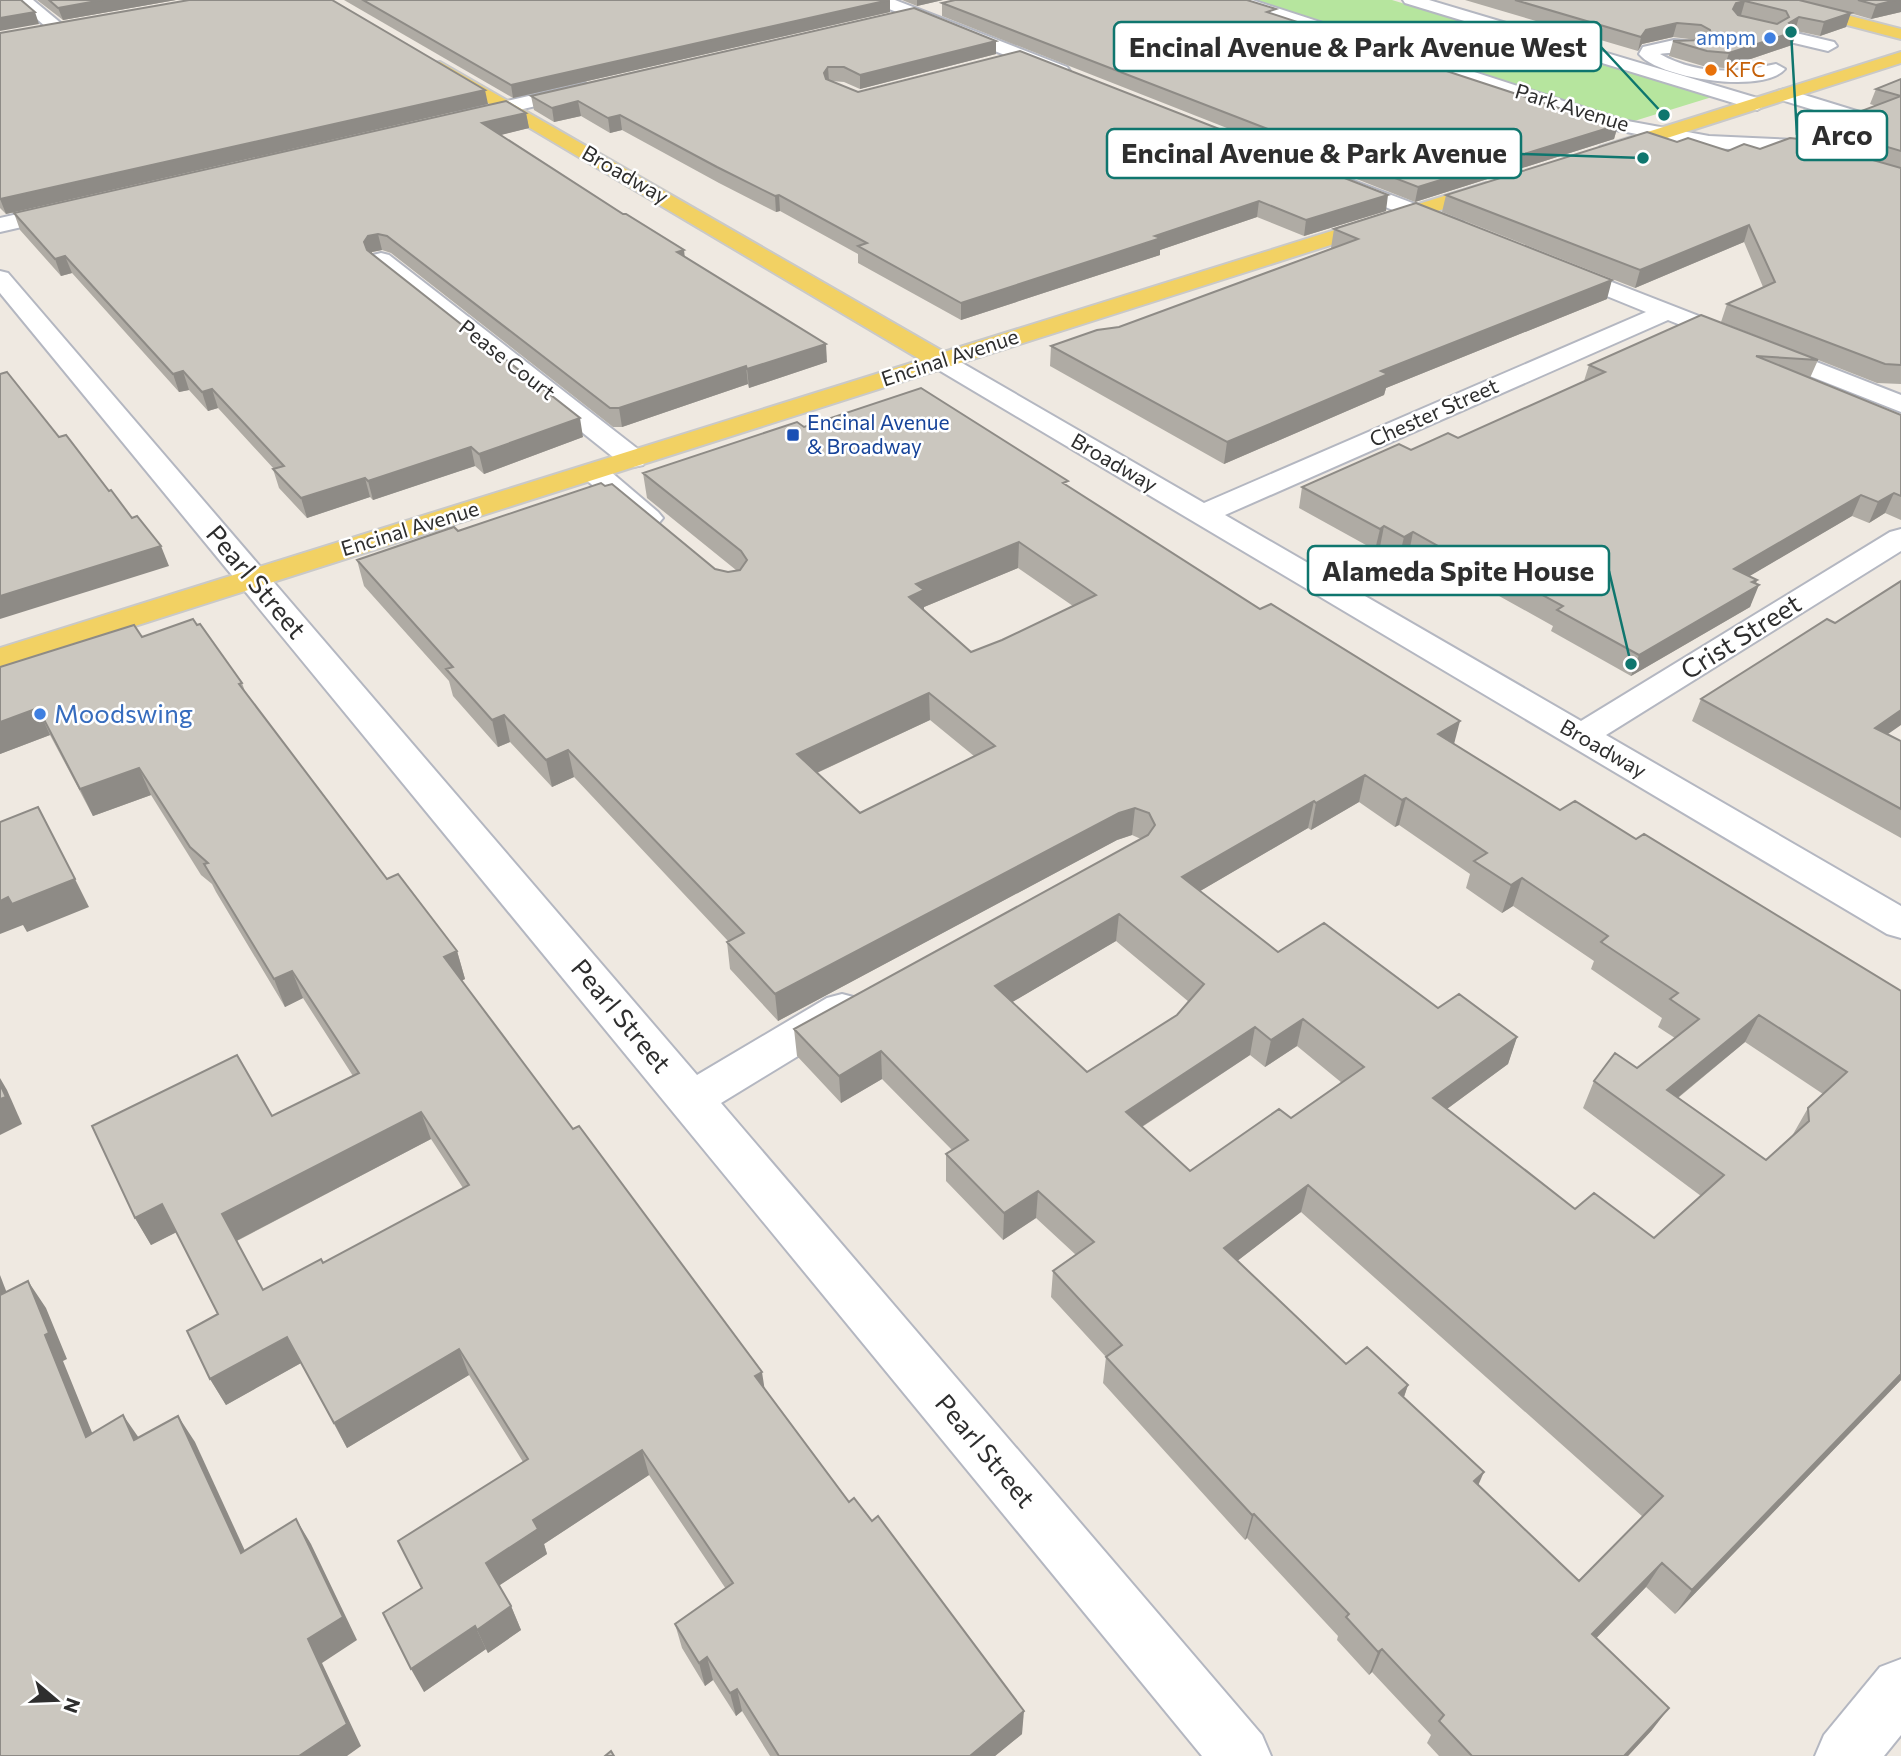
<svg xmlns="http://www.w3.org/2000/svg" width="1901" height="1756" font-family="Commissioner,sans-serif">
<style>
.green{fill:#b6e59e}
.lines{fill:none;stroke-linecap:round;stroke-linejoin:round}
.minor-tunnel{stroke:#c8c4bd;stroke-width:18;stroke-dasharray:18 10;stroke-linecap:butt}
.minor-casing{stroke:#b4b7c1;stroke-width:4}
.major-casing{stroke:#c9c9c9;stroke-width:4}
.minor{fill:#fff;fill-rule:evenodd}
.major{fill:#f2d163;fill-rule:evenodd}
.wall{fill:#afaba4;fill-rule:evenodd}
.shaded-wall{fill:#8e8b86}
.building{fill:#cbc7bf;stroke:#8e8b86;stroke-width:2;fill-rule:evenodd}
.shop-dot{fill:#3f7fe0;stroke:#fff;stroke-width:2.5}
.food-dot{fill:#e8710a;stroke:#fff;stroke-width:2.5}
.transit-dot{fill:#1a4fb4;stroke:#fff;stroke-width:2.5}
.labels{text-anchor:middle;stroke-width:5;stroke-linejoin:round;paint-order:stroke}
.far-shop-label{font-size:21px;fill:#366cbe;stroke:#fff;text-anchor:end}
.far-food-label{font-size:21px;fill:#c56008;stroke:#fff;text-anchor:start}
.far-street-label{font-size:21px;fill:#2e2e2e;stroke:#fff}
.far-transit-label{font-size:21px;fill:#164399;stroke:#fff;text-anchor:start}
.street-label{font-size:26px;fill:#2e2e2e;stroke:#fff}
.shop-label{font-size:26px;fill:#366cbe;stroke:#fff;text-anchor:start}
.leader{fill:none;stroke:#0f766e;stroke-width:2.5}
.callout-dot{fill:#0f766e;stroke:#fff;stroke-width:2.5}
.callout{fill:#fff;stroke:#0f766e;stroke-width:2.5}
.callout-label{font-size:28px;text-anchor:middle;font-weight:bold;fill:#2e2e2e}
</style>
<rect width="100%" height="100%" fill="#efe9e1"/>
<polygon class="green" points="1252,0 1392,0 1712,97 1631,122"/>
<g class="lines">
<polyline class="minor-tunnel" points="1785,28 1807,34"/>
<defs>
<g id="minor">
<polygon points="15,0 33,0 68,29 59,34 53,33"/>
<polygon points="872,0 895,0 1067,67 1070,71 1061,76 1055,75 874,3"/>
<polygon points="1227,0 1252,0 1622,120 1709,136 1796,140 1803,142 1806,146 1803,150 1796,152 1709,148 1611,129 1229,3"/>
<polygon points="1403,0 1429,0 1764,100 1767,104 1757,110 1750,108 1405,3"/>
<polygon points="1796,33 1834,42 1837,46 1828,51 1790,42 1787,38"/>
<path d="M1674,40L1696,42L1705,47C1696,56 1673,51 1660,54C1697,75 1736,73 1776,64L1785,69C1763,95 1658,78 1639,54L1643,47Z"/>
<polygon points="585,83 594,89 592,93 462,123 452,117 455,113"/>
<polygon points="1785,89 1863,113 1866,117 1863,121 1844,128 1858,138 1855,142 1848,144 1829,138 1823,125 1826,121 1837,117 1778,99 1776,95 1778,91"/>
<polygon points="1338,175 1463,222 1466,227 1463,232 1447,232 1331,185 1328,181 1331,177"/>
<polygon points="66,203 74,205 77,210 74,215 0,232 0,218"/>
<polygon points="381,253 389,255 643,453 647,459 643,465 633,467 623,465 373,265 370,260 373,255"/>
<polygon points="1563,263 1901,395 1901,412 1668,320 1225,515 1581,721 1890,532 1901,529 1901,551 1606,735 1901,906 1901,938 1887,934 932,366 928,361 932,356 941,353 950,356 1204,503 1646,312 1555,275 1551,270 1555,265"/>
<polygon points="0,271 8,273 697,1075 827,998 842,994 857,998 863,1009 857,1020 721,1103 1262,1735 1271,1756 1202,1756 0,293"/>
<polygon points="594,464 604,466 658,512 663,518 658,524 648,527 638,524 584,478 580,472 584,466"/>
<polygon points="1901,1659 1901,1735 1884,1756 1815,1756 1824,1735 1880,1667"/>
</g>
<g id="major">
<polygon points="1761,0 1788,0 1901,29 1901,39 1763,3"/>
<polygon points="1901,52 1901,63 1614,155 1600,155 1597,151 1600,147"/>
<polygon points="440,62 944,352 1486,183 1500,183 1504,187 1500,191 0,669 0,648 921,360 434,71 431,67 434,63"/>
</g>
</defs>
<use href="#minor" class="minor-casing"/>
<use href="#major" class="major-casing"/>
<use href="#minor" class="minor"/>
<use href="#major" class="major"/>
</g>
<g class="wall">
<polygon points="37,0 176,0 63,20"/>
<polygon points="344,0 890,0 890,12 513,98"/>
<polygon points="902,0 943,0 917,6"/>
<polygon points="1465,0 1901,0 1901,12 1871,19 1850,13 1846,27 1820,36 1797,31 1792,45 1724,68 1703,66 1669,56 1673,41 1697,40 1673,37 1642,44 1638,51"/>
<polygon points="942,3 1275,15 1565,110 1618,125 1614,139 1415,202 942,16"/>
<polygon points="0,33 488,104 6,214 0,208"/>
<polygon points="996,41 996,54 860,89 844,82 832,81 858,92 1386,211 1304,236 1257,217 1160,250 1160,255 961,320 858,263 858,254 780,211 776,212 719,183 622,130 610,133 581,116 554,122 534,110 531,96"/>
<polygon points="1901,79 1901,384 1877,383 1721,322 1727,304 1763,287 1744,242 1635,288 1442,212 1446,195 1677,142 1728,151 1760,149 1814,143 1820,127 1850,129 1856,113 1876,106 1870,104 1876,89"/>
<polygon points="526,113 529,128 500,135 685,257 827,362 749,388 748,384 622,427 613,427 391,253 382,250 372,252 372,253 583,437 484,474 475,466 373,500 370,497 307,518 279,488 273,469 274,469 218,408 208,411 189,390 179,392 72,273 61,276 20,230 14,213"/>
<polygon points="1334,229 1607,299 1386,388 1384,395 1224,464 1050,366 1051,346 1119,327 1332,248 1331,248"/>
<polygon points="1701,315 1818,360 1810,378 1901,415 1901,520 1885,513 1869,523 1852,516 1749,576 1757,580 1750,607 1631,676 1551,631 1553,626 1465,577 1458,581 1409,553 1399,558 1380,547 1375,550 1299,508 1302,487 1411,450 1458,438 1584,381 1589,365"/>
<path d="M804,427L1068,486L1454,744L1560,810L1636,839L1901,991V1380L1675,1614L1646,1587L1596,1638L1652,1730L1628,1756H1439L1427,1743L1431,1735L1372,1672L1369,1675L1337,1640L1338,1636L1247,1538L1245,1540L1103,1383L1106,1357L1051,1297L1053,1271L1076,1255L1036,1218L1003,1240L946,1181V1154L952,1150L882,1079L841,1103L797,1056L794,1029L1141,839L1132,835L1117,840L778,1021L730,969L727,942L728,941L574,777L552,787L510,742L498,747L453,696L449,681L364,586L357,560L458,531L728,572L736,570L647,498L643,473ZM1018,568L1073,606L1002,640L971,652L924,610V607ZM930,720L974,756L860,813L817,773ZM1359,802L1395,827L1399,825L1470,874L1466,888L1502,913L1513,906L1594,961L1591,969L1662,1018L1658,1027L1675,1038L1637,1068L1594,1081L1583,1108L1701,1196L1654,1238L1575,1209L1447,1109L1508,1064L1517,1037L1278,952L1200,891L1308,828L1311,830ZM1116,941L1189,1002L1177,1015L1087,1072L1012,1002ZM1745,1042L1823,1094L1808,1108L1792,1136L1766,1160L1678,1098ZM1297,1046L1342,1083L1291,1118L1190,1171L1142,1127L1250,1055L1265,1067ZM1301,1212L1643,1517L1579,1581L1478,1485L1404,1397L1408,1385L1346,1364L1237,1261Z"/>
<polygon points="1835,623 1888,734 1901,741 1901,838 1692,721 1701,699"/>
<path d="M142,637L242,683L246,694L387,879L457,951L465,979L461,981L1022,1734L995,1756H770L742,1711L736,1716L713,1680L705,1686L682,1648L675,1624L726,1589L649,1475L544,1544L547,1554L499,1585L511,1606L521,1630L488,1653L486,1649L424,1692L422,1588L523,1462L469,1375L347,1448L301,1363L226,1405L210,1379L218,1314L176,1232L151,1245L135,1218L272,1116L353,1076L303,998L285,1007L216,892L212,884L201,875L151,795L93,816L50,735L0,754V667ZM431,1139L463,1188L323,1263L263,1290L237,1241Z"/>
</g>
<g class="shaded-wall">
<polygon points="102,0 176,0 63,20 58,8"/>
<polygon points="890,0 890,12 513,98 511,85"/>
<polygon points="917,0 943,0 917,6"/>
<polygon points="1896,0 1901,0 1901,12 1871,19 1876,5"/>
<polygon points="1745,1 1741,15 1732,17 1733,9 1736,3"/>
<polygon points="35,12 39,24 0,31 0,18"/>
<polygon points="1851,13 1846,27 1820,36 1824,22"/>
<polygon points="1799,17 1795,31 1797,31 1792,45 1724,68 1729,53 1789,23"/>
<polygon points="1677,23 1673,37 1642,44 1638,51 1641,37 1646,30"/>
<polygon points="996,41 996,54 860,89 860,75"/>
<polygon points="828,67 829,81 825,87 824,73"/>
<polygon points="485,90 488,104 6,214 0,199"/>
<polygon points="578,101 581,116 554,122 552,108"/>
<polygon points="526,113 529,128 485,139 482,123"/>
<polygon points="620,115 622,130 610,133 608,118"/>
<polygon points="1618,125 1614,139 1415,202 1418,187"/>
<polygon points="779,195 780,211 776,212 775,196"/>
<polygon points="1388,195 1386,211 1304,236 1306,220"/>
<polygon points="1259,201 1257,217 1160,250 1160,255 961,320 961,303"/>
<polygon points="1749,225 1744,242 1635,288 1640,270"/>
<polygon points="378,234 382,250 372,252 368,259 364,242 368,236"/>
<polygon points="684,250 686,267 677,252"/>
<polygon points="65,256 72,273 61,276 55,259"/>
<polygon points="1612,280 1607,299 1386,388 1384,395 1224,464 1227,442 1381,371"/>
<polygon points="826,344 827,362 749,388 747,369"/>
<polygon points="746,366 748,384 622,427 619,408"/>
<polygon points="183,371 189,390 179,392 173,374"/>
<polygon points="212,389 218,408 208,411 202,392"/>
<polygon points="580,418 583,437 484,474 479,454"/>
<polygon points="471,447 475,466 373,500 368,481"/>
<polygon points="365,478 370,497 307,518 301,498"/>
<polygon points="1894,493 1885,513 1869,523 1878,502"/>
<polygon points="1861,495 1852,516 1726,590 1734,569"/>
<polygon points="1384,526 1380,547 1375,550 1380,529"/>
<polygon points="1413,532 1409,553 1399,558 1404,537"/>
<polygon points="1019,542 1018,568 924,607 924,616 909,597 916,584"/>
<polygon points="161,546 169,566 0,619 0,596"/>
<polygon points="1470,556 1465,577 1458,581 1463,560"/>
<polygon points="1757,580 1753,589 1759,585 1750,607 1631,676 1639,655"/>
<polygon points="929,693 930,720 799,781 797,754"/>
<polygon points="38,708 50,735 0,754 0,722"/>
<polygon points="1901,710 1901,725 1865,750 1875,728"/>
<polygon points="504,715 510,742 498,747 492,720"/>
<polygon points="1460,721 1453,748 1438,734"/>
<polygon points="568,750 574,777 552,787 546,760"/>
<polygon points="139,768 151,795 93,816 80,789"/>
<polygon points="1365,775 1359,802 1311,830 1316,803"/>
<polygon points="1406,798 1399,825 1395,827 1402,800"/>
<polygon points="1314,801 1308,828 1178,904 1182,877"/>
<polygon points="1135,808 1132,835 1117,840 778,1021 775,994 1119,813"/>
<polygon points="1522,878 1513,906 1502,913 1511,885"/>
<polygon points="75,879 89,907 27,932 23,925 0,934 0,901 8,897"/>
<polygon points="1119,914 1116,941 994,1013 995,986"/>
<polygon points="457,951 465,979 452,985 444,957"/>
<polygon points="292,971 303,998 285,1007 274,979"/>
<polygon points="1759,1015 1745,1042 1654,1117 1667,1090"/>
<polygon points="1303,1019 1297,1046 1265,1067 1271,1040"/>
<polygon points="1255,1027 1250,1055 1123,1139 1126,1112"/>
<polygon points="1517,1037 1508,1064 1425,1125 1433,1098"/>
<polygon points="881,1051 882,1079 841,1103 839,1076"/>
<polygon points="0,1078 7,1090 22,1124 0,1135"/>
<polygon points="421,1112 431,1139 236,1241 222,1214"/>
<polygon points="1308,1185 1301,1212 1219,1275 1224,1248"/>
<polygon points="1038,1191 1036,1218 1003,1240 1004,1213"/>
<polygon points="162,1204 177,1232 151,1245 135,1218"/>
<polygon points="0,1275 18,1322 0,1296"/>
<polygon points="28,1281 46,1308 67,1359 63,1361 104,1462 86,1437 45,1335"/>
<polygon points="287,1337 301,1363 226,1405 210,1379"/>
<polygon points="459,1349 469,1375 347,1448 334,1423"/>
<polygon points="762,1372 766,1398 755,1376"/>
<polygon points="1901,1374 1901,1380 1675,1614 1692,1590"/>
<polygon points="1408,1385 1399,1411 1399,1393"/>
<polygon points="123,1415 141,1441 134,1440"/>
<polygon points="178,1416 195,1442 257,1577 241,1553"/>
<polygon points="642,1450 649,1475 544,1544 547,1554 497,1587 486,1563 533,1520"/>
<polygon points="1484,1472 1473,1497 1474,1481"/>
<polygon points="1254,1514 1247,1538 1245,1540 1252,1515"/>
<polygon points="296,1519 311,1544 357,1640 322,1663 361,1746 347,1756 299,1756 308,1639"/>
<polygon points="1662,1563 1646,1587 1578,1657 1592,1634"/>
<polygon points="511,1606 521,1630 488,1653 477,1630"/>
<polygon points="475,1626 486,1649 424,1692 411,1669"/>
<polygon points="1382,1649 1372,1672 1369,1675 1378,1652"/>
<polygon points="707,1657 713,1680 705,1686 699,1663"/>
<polygon points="737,1689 742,1711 736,1716 730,1693"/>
<polygon points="1669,1708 1652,1730 1628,1756 1624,1756"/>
<polygon points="1024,1711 1022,1734 995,1756 970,1756"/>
</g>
<g class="building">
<polygon points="0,0 21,0 35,12 0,18"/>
<polygon points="49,0 102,0 58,8"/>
<polygon points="189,0 332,0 485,90 0,199 0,33"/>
<polygon points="363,0 889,0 511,85"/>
<polygon points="955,0 1247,0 1276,9 1267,12 1565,110 1569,109 1618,125 1418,187 942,3"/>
<path d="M1515,0H1799L1851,13L1824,22L1799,17L1789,23L1797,31L1729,53L1707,51L1673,41L1701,40L1711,35L1710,30L1701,25L1677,23L1646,30L1641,37ZM1745,1L1786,11L1789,17L1777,24L1738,15L1733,9L1736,3Z"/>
<polygon points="1858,0 1896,0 1876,5"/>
<polygon points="914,8 996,41 860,75 844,67 828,67 824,73 826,79 858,92 1020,51 1388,195 1306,220 1259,201 1155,236 1161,238 961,303 858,246 867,243 779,195 775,196 717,167 620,115 608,118 578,101 552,108 531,96"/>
<polygon points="1901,79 1901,96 1876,89"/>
<polygon points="1901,96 1901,151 1820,127 1832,122 1853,131 1861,129 1866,122 1856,113"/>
<polygon points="506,101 526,113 482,123 623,214 626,214 684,250 677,252 826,344 747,369 746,366 619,408 610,408 387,236 378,234 368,236 364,242 367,250 580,418 479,454 471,447 368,481 365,478 301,498 273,469 284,466 212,389 202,392 183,371 173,374 65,256 55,259 14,213"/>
<polygon points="1647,132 1677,142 1688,138 1728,151 1744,144 1760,149 1790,138 1799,139 1901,168 1901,365 1885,364 1727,304 1775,282 1749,225 1640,270 1446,195"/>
<polygon points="1416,203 1612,280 1381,371 1388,374 1227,442 1051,346 1097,330 1119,327 1358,239 1334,229"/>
<polygon points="1701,315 1818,360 1756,356 1901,415 1901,496 1894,493 1878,502 1861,495 1734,569 1757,580 1752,582 1759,585 1639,655 1557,610 1563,606 1470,556 1463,560 1413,532 1404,537 1384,526 1380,529 1302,487 1399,444 1411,450 1448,433 1458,438 1605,372 1589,365"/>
<polygon points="7,372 59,437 66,435 109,491 111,490 132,518 137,516 161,546 0,596 0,374"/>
<path d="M921,388L1068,481L1063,483L1260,609L1271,604L1460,721L1438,734L1560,810L1575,801L1636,839L1644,834L1901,991V1374L1692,1590L1662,1563L1592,1634L1669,1708L1624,1756H1472L1439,1721L1444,1715L1382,1649L1378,1652L1346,1617L1349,1614L1254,1514L1252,1515L1106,1357L1122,1345L1053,1271L1094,1242L1038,1191L1004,1213L946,1154L968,1140L881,1051L839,1076L794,1029L1148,835L1155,825L1149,813L1135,808L1119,813L775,994L727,942L744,933L568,750L546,760L504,715L492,720L446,669L453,667L357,560L454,527L458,531L601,483L605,486L612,484L715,569L728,572L740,570L747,560L741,551L643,473L797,422L804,427ZM1019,542L1096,595L1002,640L971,652L909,597L924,590L916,584ZM929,693L995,746L860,813L797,754ZM1365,775L1402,800L1406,798L1487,853L1474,861L1511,885L1522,878L1608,936L1601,942L1678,993L1670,999L1699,1019L1637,1068L1615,1053L1594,1081L1724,1175L1654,1238L1594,1193L1575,1209L1433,1098L1517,1037L1459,994L1438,1008L1324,923L1278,952L1182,877L1314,801L1316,803ZM1119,914L1204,984L1177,1015L1087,1072L995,986ZM1759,1015L1847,1072L1808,1108L1809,1121L1766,1160L1667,1090ZM1303,1019L1364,1067L1291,1118L1279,1109L1190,1171L1126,1112L1255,1027L1271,1040ZM1308,1185L1663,1496L1579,1581L1474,1481L1484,1472L1399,1393L1408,1385L1367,1347L1346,1364L1224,1248Z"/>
<polygon points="1901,581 1901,710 1875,728 1901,741 1901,809 1701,699 1827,619 1835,623"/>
<path d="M193,619L197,625L200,624L242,683L239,684L387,879L398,874L457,951L444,957L573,1129L579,1126L762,1372L755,1376L849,1502L854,1498L872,1521L878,1516L1024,1711L970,1756H779L737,1689L730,1693L707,1657L699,1663L675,1624L733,1583L642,1450L533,1520L538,1529L486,1563L511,1606L477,1630L475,1626L411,1669L383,1613L422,1588L398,1541L528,1459L459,1349L334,1423L287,1337L210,1379L187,1331L218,1314L162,1204L135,1218L92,1126L237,1055L272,1116L359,1073L292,971L274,979L204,864L208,863L190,847L139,768L80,789L38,708L0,722V667L134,625L142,637ZM421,1112L469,1185L323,1263L321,1259L263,1290L222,1214Z"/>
<polygon points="38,807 75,879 12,904 8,897 0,901 0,822"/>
<polygon points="0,1084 6,1097 0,1099"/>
<polygon points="28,1281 49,1333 45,1335 86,1437 123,1415 134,1440 178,1416 241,1553 296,1519 343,1617 308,1639 347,1724 299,1756 0,1756 0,1295"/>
<polygon points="611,1751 614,1756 605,1756"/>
</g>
<g class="shop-dot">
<circle cx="1770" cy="38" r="7"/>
<circle cx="40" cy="714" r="7"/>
</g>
<circle class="food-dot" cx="1711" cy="70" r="7"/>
<rect class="transit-dot" x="786" y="428" width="14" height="14" rx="3.5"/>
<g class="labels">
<g class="far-shop-label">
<text x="1756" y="45">ampm</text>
</g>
<g class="far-food-label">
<text x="1725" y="77">KFC</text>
</g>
<g class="far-street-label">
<text transform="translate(1572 108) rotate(17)" y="7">Park Avenue</text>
<text transform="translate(625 175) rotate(30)" y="7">Broadway</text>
<text transform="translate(950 358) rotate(-18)" y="7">Encinal Avenue</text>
<text transform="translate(507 360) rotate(38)" y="7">Pease Court</text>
<text transform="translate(1434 413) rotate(-24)" y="7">Chester Street</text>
<text transform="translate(1114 463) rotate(30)" y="7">Broadway</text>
<text transform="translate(410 529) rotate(-17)" y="7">Encinal Avenue</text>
<text transform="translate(1603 749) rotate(30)" y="7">Broadway</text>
</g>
<g class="far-transit-label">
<text x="807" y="430">Encinal Avenue<tspan x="807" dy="24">&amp; Broadway</tspan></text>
</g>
<g class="street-label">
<text transform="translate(256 582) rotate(50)" y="9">Pearl Street</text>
<text transform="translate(1741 637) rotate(-32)" y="9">Crist Street</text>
<text transform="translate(621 1016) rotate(50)" y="9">Pearl Street</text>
<text transform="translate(985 1451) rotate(50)" y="9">Pearl Street</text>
</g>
<g class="shop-label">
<text x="54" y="723">Moodswing</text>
</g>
</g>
<path class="leader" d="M1664 115L1601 47M1791 32L1797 135M1643 158L1521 154M1631 664L1609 571"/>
<g class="callout-dot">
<circle cx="1664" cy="115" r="7"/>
<circle cx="1791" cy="32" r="7"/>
<circle cx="1643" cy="158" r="7"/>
<circle cx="1631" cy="664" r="7"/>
</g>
<g class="callout">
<rect x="1114" y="22" width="487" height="49" rx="7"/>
<rect x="1797" y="111" width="90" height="49" rx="7"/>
<rect x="1107" y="129" width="414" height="49" rx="7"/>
<rect x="1308" y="546" width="301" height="49" rx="7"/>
</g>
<g class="callout-label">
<text x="1358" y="57">Encinal Avenue &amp; Park Avenue West</text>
<text x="1842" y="145">Arco</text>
<text x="1314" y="163">Encinal Avenue &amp; Park Avenue</text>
<text x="1458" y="581">Alameda Spite House</text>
</g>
<g transform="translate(56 1700) rotate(109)" stroke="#ffffff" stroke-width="5" paint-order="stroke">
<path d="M0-5L12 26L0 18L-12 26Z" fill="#2e2e2e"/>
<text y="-10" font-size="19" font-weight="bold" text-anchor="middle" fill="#2e2e2e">N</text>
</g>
</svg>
